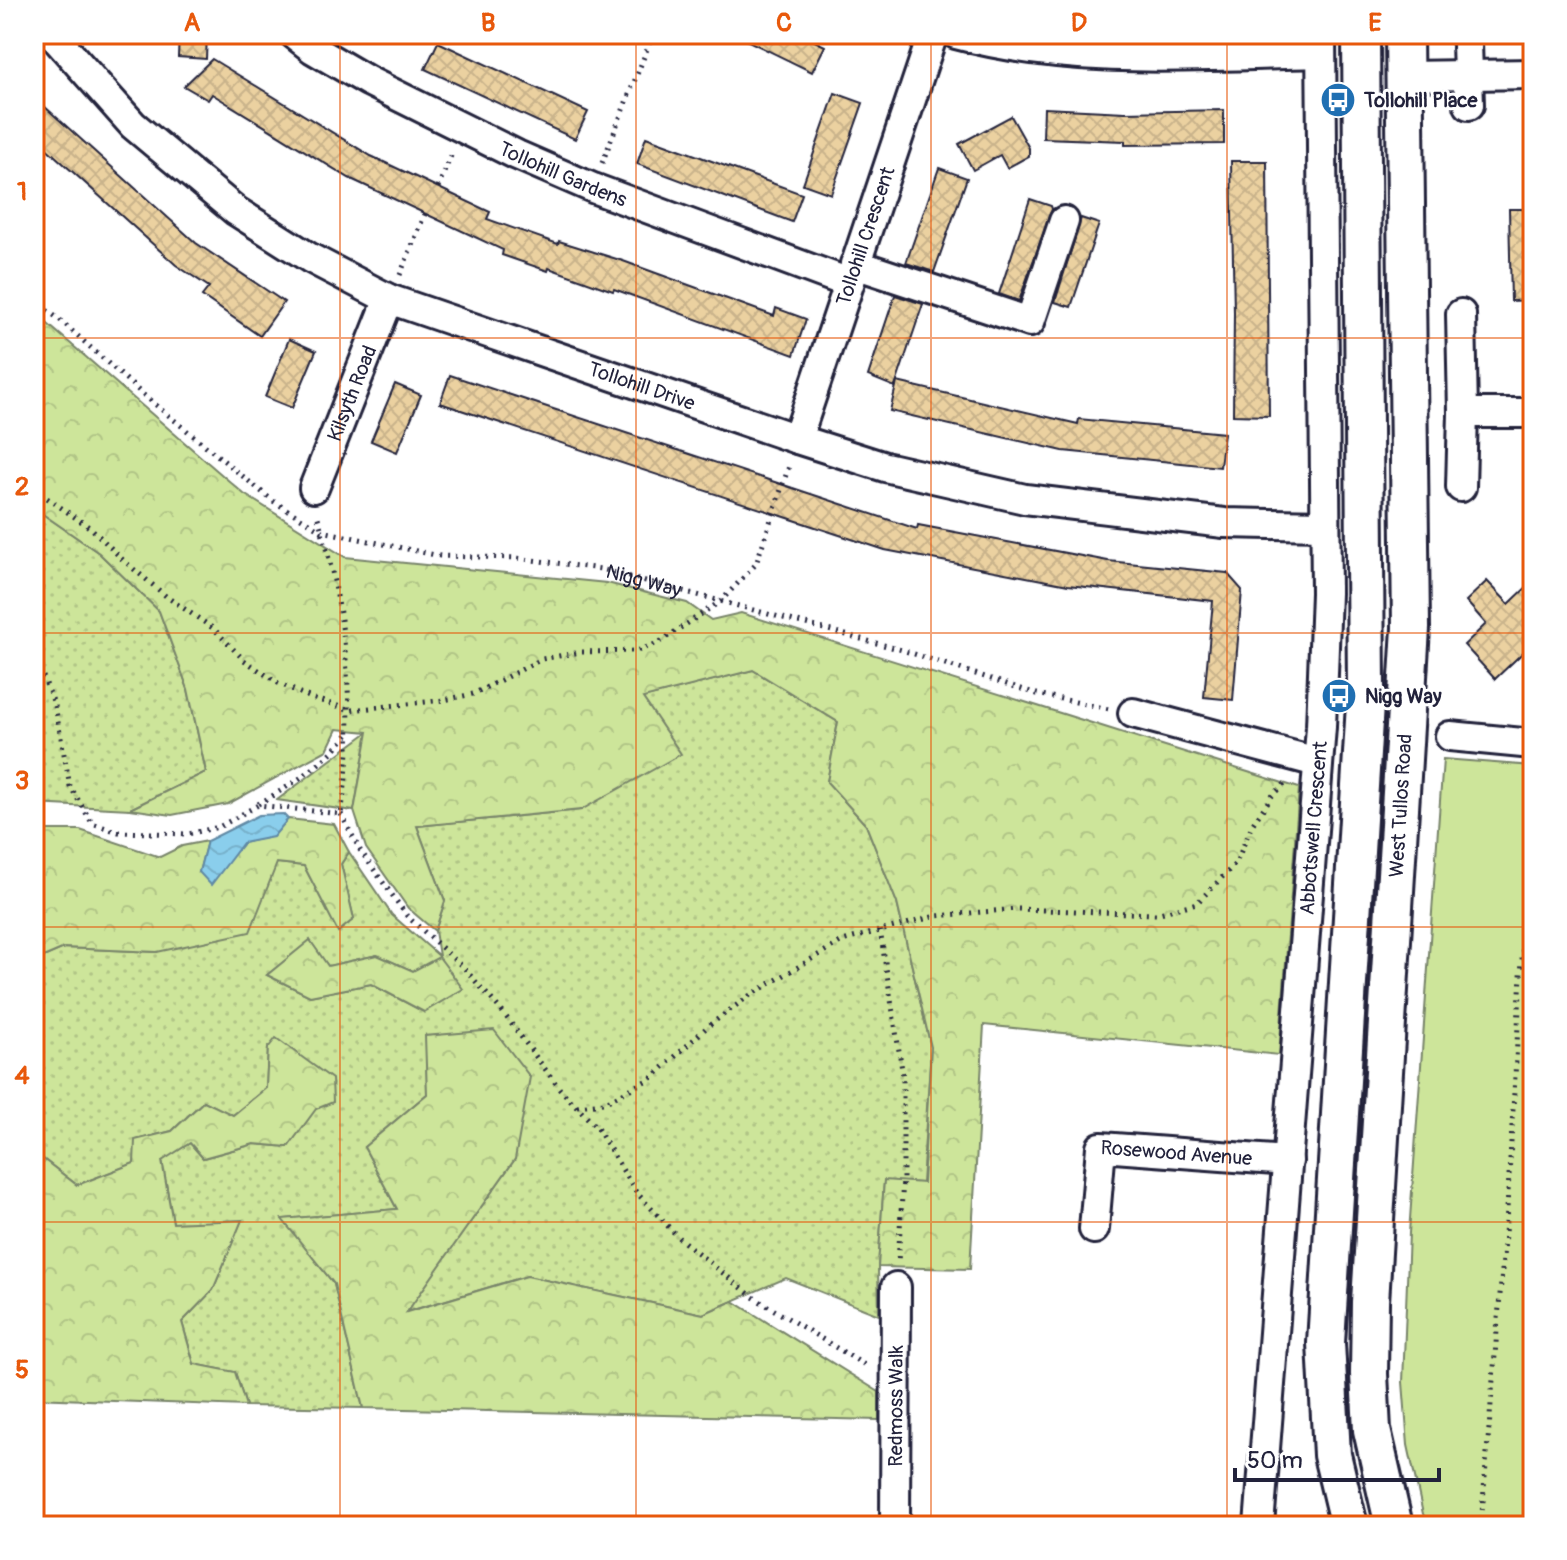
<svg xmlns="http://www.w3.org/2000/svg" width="1567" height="1560" font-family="Pangolin,sans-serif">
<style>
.grass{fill:url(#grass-dots);stroke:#78846a;stroke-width:2;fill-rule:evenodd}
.forest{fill:url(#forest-crowns);stroke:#78846a;stroke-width:2}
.green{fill:#cde59a;stroke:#78846a;stroke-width:2}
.water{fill:url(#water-waves);stroke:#6089a5;stroke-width:2}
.building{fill:url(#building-cross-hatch);stroke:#22223b;stroke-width:2}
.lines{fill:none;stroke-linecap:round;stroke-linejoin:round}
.minor-casing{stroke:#22223b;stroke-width:34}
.major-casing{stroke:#22223b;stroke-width:42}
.path{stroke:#22223b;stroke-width:5;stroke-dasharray:2 6;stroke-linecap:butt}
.minor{stroke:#fff;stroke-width:28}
.major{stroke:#fff;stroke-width:36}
.grid{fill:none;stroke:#e8590c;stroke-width:2;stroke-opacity:0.55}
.labels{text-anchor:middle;stroke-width:6;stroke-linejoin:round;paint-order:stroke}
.poi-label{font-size:20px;font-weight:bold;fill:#22223b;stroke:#fff;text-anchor:start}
.street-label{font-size:20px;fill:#22223b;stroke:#fff}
.neatline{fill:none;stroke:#e8590c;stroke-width:3}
.grid-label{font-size:26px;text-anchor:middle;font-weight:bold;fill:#e8590c}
</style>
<defs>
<pattern id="grass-dots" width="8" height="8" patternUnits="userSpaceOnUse" patternTransform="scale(2)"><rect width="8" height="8" fill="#cde59a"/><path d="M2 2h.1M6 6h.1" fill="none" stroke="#b0c486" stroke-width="1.8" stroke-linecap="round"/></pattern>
<pattern id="forest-crowns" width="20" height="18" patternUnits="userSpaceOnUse" patternTransform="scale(2)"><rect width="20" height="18" fill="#cde59a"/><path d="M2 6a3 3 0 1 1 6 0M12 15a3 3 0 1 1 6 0" fill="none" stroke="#b0c486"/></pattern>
<pattern id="water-waves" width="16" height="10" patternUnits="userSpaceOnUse" patternTransform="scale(2)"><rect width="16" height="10" fill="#8aceec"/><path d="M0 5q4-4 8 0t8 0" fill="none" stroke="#77b1cb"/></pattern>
<pattern id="building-cross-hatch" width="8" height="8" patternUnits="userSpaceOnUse" patternTransform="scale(2)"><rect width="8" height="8" fill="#ebd1a0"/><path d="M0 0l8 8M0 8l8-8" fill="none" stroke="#c9b38b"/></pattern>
</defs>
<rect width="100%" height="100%" fill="#fff"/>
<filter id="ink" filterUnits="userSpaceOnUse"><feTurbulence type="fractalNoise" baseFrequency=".0125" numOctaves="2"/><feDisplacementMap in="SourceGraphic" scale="16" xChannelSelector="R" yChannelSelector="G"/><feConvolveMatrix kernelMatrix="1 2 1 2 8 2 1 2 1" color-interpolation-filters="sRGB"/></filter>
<g filter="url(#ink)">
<g class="grass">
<polygon points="34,508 99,553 159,611 188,689 206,772 130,809 34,804"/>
<path d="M753,670L838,722L827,782L866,825L897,903L931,1047L922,1183L884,1181L878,1267L879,1315L786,1278L703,1314L527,1276L406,1312L515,1159L426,1036L427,1094L364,1147L397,1209L283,1219L334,1284L363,1408L246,1406L235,1372L194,1364L182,1322L213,1290L241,1221L173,1223L162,1160L190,1143L203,1158L254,1144L288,1147L316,1108L268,1048L266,1088L232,1116L204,1101L172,1131L136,1140L135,1163L77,1185L34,1152V961L64,948L157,952L277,863L304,866L338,931L354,919L341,864L349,852L392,915L439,956L435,931L445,901L417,826L581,810L642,698ZM310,941L328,966L377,955L413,971L424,1012L371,984L310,996L267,975Z"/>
<polygon points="368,732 354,811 277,800"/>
</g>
<g class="forest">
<polygon points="34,312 244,494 345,557 607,583 687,603 711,620 741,613 1299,788 1279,1055 984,1025 970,1269 878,1267 884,1180 923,1183 931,1047 897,903 866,825 827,782 838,722 753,670 643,698 681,754 581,810 417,826 445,901 435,931 408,908 366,848 354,811 368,732 337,729 327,750 228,804 172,815 130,809 206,772 188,689 159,611 99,553 34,508"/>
<polygon points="288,819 334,824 349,852 341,864 354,919 338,932 304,866 277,863 250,932 157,952 64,948 34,961 34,830 80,830 160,857 182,846 207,841 199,872 229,859 243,843 273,836"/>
<polygon points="310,940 328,966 377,955 413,971 439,957 463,989 424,1012 371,984 310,996 267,975"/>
<polygon points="494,1030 530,1077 515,1159 407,1312 527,1276 703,1314 733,1301 879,1392 879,1420 363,1408 334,1284 282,1219 397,1209 364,1147 427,1094 425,1036"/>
<polygon points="276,1038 332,1079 333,1102 316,1109 288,1147 254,1144 203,1158 190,1143 162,1161 173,1223 242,1220 213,1290 182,1322 194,1364 235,1372 246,1406 34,1398 34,1152 77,1185 134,1163 135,1140 172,1131 204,1101 233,1115 266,1088 268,1048"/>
</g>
<polygon class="green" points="1443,759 1533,766 1533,1526 1429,1526 1423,1514 1408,1445 1403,1382 1409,1233"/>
<polygon class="water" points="283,814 288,819 273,837 243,843 211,885 199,872 207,841 259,815"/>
<g class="building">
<polygon points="179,34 207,34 206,59 178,57"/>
<polygon points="734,34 800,34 825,46 812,72"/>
<polygon points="438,42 588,112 575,139 425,69"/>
<polygon points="212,59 371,156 490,212 487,219 558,244 559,241 623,261 774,316 776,308 806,319 794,355 614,289 613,291 549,268 548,271 502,255 503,250 349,178 212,94 208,100 184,86"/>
<polygon points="835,93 863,103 831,194 803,184"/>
<polygon points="34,97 196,243 284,302 260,336 202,296 209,287 176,265 34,137"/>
<polygon points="1044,108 1125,112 1224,110 1224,144 1125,145 1125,141 1043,138"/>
<polygon points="1011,116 1029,148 1029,156 1007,168 1000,155 973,170 959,144"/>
<polygon points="646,137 802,194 792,222 637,164"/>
<polygon points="1231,161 1267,161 1269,416 1233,415 1234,313"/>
<polygon points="939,168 967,178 934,272 906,263"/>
<polygon points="1030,199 1051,206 1052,209 1019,301 999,294"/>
<polygon points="1509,209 1533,209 1533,300 1511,301"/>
<polygon points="1081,218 1099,224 1071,307 1055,302"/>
<polygon points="895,295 923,304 895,387 868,376"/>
<polygon points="289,339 316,351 292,408 265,397"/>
<polygon points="450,375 917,529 918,525 1108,561 1227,573 1242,590 1233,700 1204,697 1213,601 1068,585 885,550 440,403"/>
<polygon points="897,382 1078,424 1079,419 1224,433 1220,467 1063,451 890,411"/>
<polygon points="395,384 421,395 397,452 371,441"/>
<polygon points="1487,581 1509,604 1533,581 1533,643 1495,679 1464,645 1486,624 1466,601"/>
</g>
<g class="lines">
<defs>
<g id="minor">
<path id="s2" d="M52,34L133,125L236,211L310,258L389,299L797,439L885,467L1025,499L1224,523L1324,525"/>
<path id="s3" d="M294,34L313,49L368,81L517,155L593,188L849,283"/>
<path d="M956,34C1075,66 1200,56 1321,53"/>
<polyline points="1467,43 1469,105"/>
<polyline points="1406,76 1533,74"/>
<polyline points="855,264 1030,322 1064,221"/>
<polyline points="1461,314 1463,413 1461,487"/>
<polyline points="1463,413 1533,413"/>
<path id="s4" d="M797,439L933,34"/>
<path id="s5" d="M314,488L389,299"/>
<polyline points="1133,713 1317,762"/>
<polyline points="1450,736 1533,744"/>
<path id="s6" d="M1094,1229L1101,1147L1288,1161"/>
<path id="s7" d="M895,1526L896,1287"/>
<path id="s8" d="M1259,1526L1321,727L1326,593L1321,34"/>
</g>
<g id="major">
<polyline points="1349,1526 1332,1455 1326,1343 1366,688 1361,34"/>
<path id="s9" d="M1394,1526L1372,1430L1369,1374L1370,1302L1411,628L1404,34"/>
</g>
</defs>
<use href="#minor" class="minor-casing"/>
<use href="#major" class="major-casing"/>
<g class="path">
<polyline points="602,163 653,34"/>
<polyline points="438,187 453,151"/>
<polyline points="400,275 425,214"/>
<path id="s1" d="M34,301L59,319L140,392L273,501L322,531L440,556L517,558L601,569L902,650L1037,694L1109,709"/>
<polyline points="34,489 92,529 123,560 167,597 214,629 244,660 278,683 311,698 351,710 444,700 473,694 542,659 581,652 637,651 658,643 721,601 756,564 790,463"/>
<path d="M34,654L55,706L70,786L92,823L118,832L188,834L219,827L258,805L341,814C358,713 346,611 317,514"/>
<path d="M258,804C294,784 324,764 350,732"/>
<polyline points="341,814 360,850 407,916 464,968 501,1010 560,1089 597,1128 636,1192 679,1238 753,1297 868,1367"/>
<polyline points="880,930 903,1076 903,1179 898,1263"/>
<polyline points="577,1106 604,1103 653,1077 707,1027 749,996 842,941 936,916 1017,909 1156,914 1197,903 1236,863 1252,825 1272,796 1288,781"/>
<polyline points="1290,1526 1317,1519"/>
<polyline points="1481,1526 1507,1209 1528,860 1529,770"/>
</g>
<use href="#minor" class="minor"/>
<use href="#major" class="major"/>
</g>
</g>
<path class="grid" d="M340,34V1526M636,34V1526M931,34V1526M1227,34V1526M34,338H1533M34,633H1533M34,927H1533M34,1222H1533"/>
<defs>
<symbol id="bus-disc" viewBox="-11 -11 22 22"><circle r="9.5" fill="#1f6fb2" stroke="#fff"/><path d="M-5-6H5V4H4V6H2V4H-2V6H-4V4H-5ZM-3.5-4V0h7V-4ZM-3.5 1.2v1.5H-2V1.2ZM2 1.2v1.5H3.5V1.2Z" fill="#fff"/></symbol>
</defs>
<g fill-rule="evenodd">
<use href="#bus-disc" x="1318" y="80" width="40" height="40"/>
<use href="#bus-disc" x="1319" y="676" width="40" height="40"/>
</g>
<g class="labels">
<g class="poi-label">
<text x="1364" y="107">Tollohill Place</text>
<text x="1365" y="703">Nigg Way</text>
</g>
<g class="street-label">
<text dy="7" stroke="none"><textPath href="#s3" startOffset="304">Tollohill Gardens</textPath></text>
<text dy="7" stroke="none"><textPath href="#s4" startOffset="214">Tollohill Crescent</textPath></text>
<text dy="7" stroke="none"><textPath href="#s2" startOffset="700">Tollohill Drive</textPath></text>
<text dy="7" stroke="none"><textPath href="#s5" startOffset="102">Kilsyth Road</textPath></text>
<text dy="7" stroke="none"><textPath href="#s1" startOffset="696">Nigg Way</textPath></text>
<text dy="7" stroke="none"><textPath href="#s9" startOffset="724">West Tullos Road</textPath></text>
<text dy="7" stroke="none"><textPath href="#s8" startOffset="700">Abbotswell Crescent</textPath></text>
<text dy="7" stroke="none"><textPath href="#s6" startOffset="158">Rosewood Avenue</textPath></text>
<text dy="7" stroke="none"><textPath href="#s7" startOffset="120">Redmoss Walk</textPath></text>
</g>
</g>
<rect width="1567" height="1560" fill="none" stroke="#fff" stroke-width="88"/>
<path d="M1235 1468v12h204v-12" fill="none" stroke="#22223b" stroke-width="4"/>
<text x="1247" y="1468" font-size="24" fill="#22223b" stroke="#ffffff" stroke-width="6" paint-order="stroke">50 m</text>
<rect x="44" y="44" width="1479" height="1472" class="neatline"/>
<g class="grid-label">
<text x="192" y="31">A</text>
<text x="488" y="31">B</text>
<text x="784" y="31">C</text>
<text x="1079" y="31">D</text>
<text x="1375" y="31">E</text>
<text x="22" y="200">1</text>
<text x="22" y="495">2</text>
<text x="22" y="789">3</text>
<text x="22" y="1084">4</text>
<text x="22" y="1378">5</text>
</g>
</svg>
